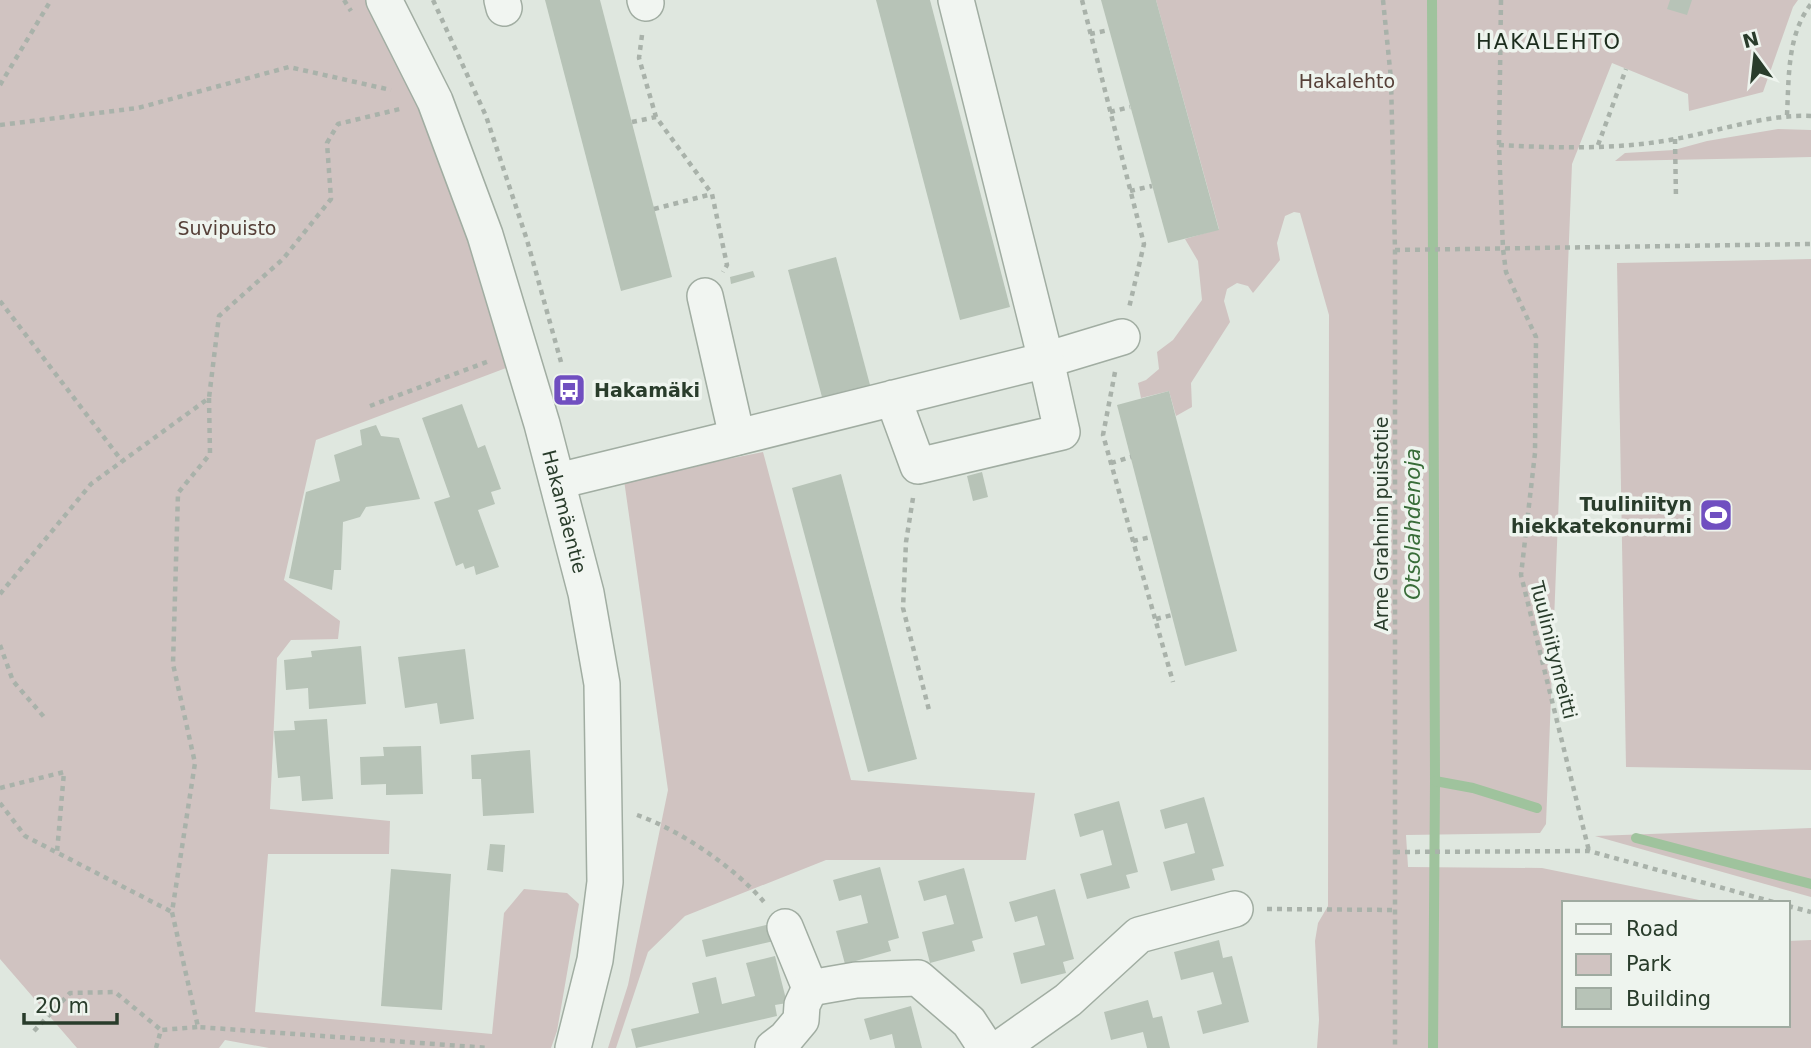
<svg xmlns="http://www.w3.org/2000/svg" width="1811" height="1048" font-family="'DejaVu Sans',sans-serif">
<style>
.green{fill:#d0c3c1}
.lines{fill:none;stroke-linecap:round;stroke-linejoin:round}
.stream{stroke:#9fc39d;stroke-width:10}
.building{fill:#b7c3b7}
.minor-casing{stroke:#a1ada2;stroke-width:38}
.path{stroke:#a9b2aa;stroke-width:4.5;stroke-dasharray:5 5;stroke-linecap:butt}
.minor{stroke:#f1f5f1;stroke-width:35}
.labels{text-anchor:middle;stroke-width:7;stroke-linejoin:round;paint-order:stroke}
.park-label{font-size:19px;fill:#564038;stroke:#eef4ee}
.poi-label{font-size:19px;font-weight:bold;fill:#293c2b;stroke:#eef4ee;text-anchor:start}
.street-label{font-size:19px;fill:#293c2b;stroke:#eef4ee}
.neighbourhood-label{font-size:21px;letter-spacing:2px;fill:#1c2d1d;stroke:#eef4ee}
.water-label{font-size:21px;font-style:italic;fill:#386c38;stroke:#eef4ee}
</style>
<rect width="100%" height="100%" fill="#dfe7df"/>
<g class="green">
<polygon points="0,0 368,0 454,178 506,368 316,440 284,580 340,621 338,639 291,640 277,658 270,809 390,821 389,854 268,854 255,1012 492,1034 504,913 524,889 567,893 579,904 557,1031 551,1048 269,1048 225,1040 219,1048 77,1048 0,959"/>
<polygon points="1156,0 1798,0 1793,7 1763,92 1689,111 1688,94 1612,63 1572,164 1546,824 1540,833 1406,835 1408,867 1542,868 1709,902 1564,903 1564,1025 1788,1025 1788,941 1811,940 1811,1048 1317,1048 1319,1020 1315,941 1318,923 1328,906 1329,315 1300,213 1294,212 1285,216 1277,243 1280,260 1253,293 1248,286 1237,283 1227,289 1224,301 1230,322 1191,383 1192,407 1176,416 1169,391 1141,398 1138,383 1146,380 1159,369 1157,352 1173,340 1202,300 1198,261 1185,239 1219,229"/>
<polygon points="1778,129 1811,130 1811,157 1615,161 1625,153 1674,150 1707,141"/>
<polygon points="1811,259 1811,770 1626,767 1617,263"/>
<polygon points="763,452 851,780 1035,793 1026,860 826,860 685,916 648,952 616,1048 608,1048 628,985 668,790 624,480"/>
<polygon points="1811,828 1811,897 1595,836"/>
</g>
<g class="lines">
<g class="stream">
<polyline points="1432,0 1435,781 1433,1048"/>
<polyline points="1435,781 1473,788 1537,808"/>
<polyline points="1636,838 1811,884"/>
</g>
</g>
<g class="building">
<polygon points="545,0 600,0 672,277 621,291"/>
<polygon points="876,0 930,0 1010,307 960,320"/>
<polygon points="1101,0 1156,0 1219,230 1168,243"/>
<polygon points="1670,0 1692,0 1687,15 1667,9"/>
<polygon points="836,257 870,385 822,397 788,270"/>
<polygon points="753,271 755,277 731,284 730,277"/>
<polygon points="1169,391 1237,651 1185,666 1117,405"/>
<polygon points="462,404 478,448 485,445 501,489 491,492 495,504 478,510 499,567 476,575 474,566 465,569 463,563 456,566 434,502 450,497 422,418"/>
<polygon points="376,425 381,436 399,438 420,499 366,507 360,517 343,522 341,570 334,570 332,590 289,578 306,492 340,481 334,455 362,445 360,430"/>
<polygon points="982,472 988,497 973,501 967,476"/>
<polygon points="841,474 917,759 868,772 792,488"/>
<polygon points="361,646 366,704 309,709 308,688 286,690 284,660 312,657 311,651"/>
<polygon points="465,649 474,719 440,724 437,703 405,708 398,657"/>
<polygon points="327,719 333,799 302,801 300,776 278,778 274,731 295,730 294,721"/>
<polygon points="421,746 423,794 386,795 386,784 361,785 360,757 384,756 383,747"/>
<polygon points="530,750 534,813 483,816 481,779 472,779 471,755"/>
<polygon points="1204,797 1224,866 1212,869 1215,880 1171,891 1163,862 1195,853 1187,823 1165,829 1160,810"/>
<polygon points="1119,801 1138,872 1126,875 1130,888 1087,899 1080,874 1112,865 1103,830 1080,837 1074,814"/>
<polygon points="490,844 505,845 503,872 487,870"/>
<polygon points="880,867 899,938 888,941 891,951 845,964 836,931 868,923 861,895 839,901 833,880"/>
<polygon points="964,868 983,938 972,941 975,951 930,963 922,932 954,924 946,895 924,901 918,881"/>
<polygon points="391,869 451,874 442,1010 381,1006"/>
<polygon points="1055,889 1074,959 1063,962 1066,973 1021,984 1013,953 1045,945 1037,916 1015,922 1009,902"/>
<polygon points="770,924 774,941 706,957 702,940"/>
<polygon points="1219,940 1223,958 1232,956 1249,1022 1203,1034 1197,1011 1222,1004 1213,972 1181,980 1174,952"/>
<polygon points="775,956 787,1003 775,1005 777,1016 636,1048 631,1029 699,1013 692,983 716,977 722,1004 755,996 746,963"/>
<polygon points="1148,1000 1153,1018 1162,1016 1170,1048 1147,1048 1143,1032 1111,1040 1104,1012"/>
<polygon points="911,1006 922,1048 895,1048 892,1034 870,1040 864,1019"/>
</g>
<g class="lines">
<defs>
<g id="minor">
<path id="s1" d="M384,0L435,101L485,235L542,424L586,593L602,684L605,882L595,960L573,1048"/>
<polyline points="502,0 504,8"/>
<polyline points="645,0 646,3"/>
<polyline points="956,0 1046,360 1122,337"/>
<polyline points="705,296 737,437"/>
<path d="M558,481C721,442 883,401 1046,360L1062,432L918,466L893,398"/>
<polyline points="785,927 810,988 856,980 918,978 969,1022 986,1048"/>
<polyline points="773,1048 786,1038 801,1020 802,1005 810,988"/>
<polyline points="1000,1048 1068,1000 1139,935 1235,909"/>
</g>
</defs>
<use href="#minor" class="minor-casing"/>
<g class="path">
<polyline points="344,0 351,11"/>
<polyline points="433,0 486,116 527,240 561,362"/>
<polyline points="1082,0 1144,244 1129,308"/>
<polyline points="1383,0 1391,79 1395,250 1395,1048"/>
<polyline points="1501,0 1499,145 1503,249 1506,272 1536,337 1535,453 1521,575 1589,851"/>
<polyline points="1090,34 1109,30"/>
<polyline points="642,35 639,58 656,117 712,194 727,265 723,272"/>
<polyline points="0,85 51,0"/>
<polyline points="1110,112 1130,107"/>
<path d="M1787,115C1789,77 1787,35 1811,4"/>
<polyline points="632,122 656,117"/>
<polyline points="0,125 138,108 289,67 391,90"/>
<polyline points="1675,139 1676,199"/>
<path d="M1499,145C1556,148 1618,150 1675,139C1719,131 1767,114 1811,116"/>
<polyline points="1598,145 1626,69"/>
<polyline points="1130,191 1152,186"/>
<polyline points="654,209 712,194"/>
<polyline points="1395,250 1811,244"/>
<polyline points="0,301 122,461"/>
<polyline points="1115,372 1103,435 1173,682"/>
<polyline points="209,398 210,454 178,493 173,664 195,763 172,912 198,1027 489,1048"/>
<polyline points="370,406 489,361"/>
<polyline points="1111,463 1131,457"/>
<polyline points="913,498 906,542 903,608 930,714"/>
<polyline points="1133,541 1151,537"/>
<polyline points="0,594 91,484 209,398 219,316 283,259 331,199 327,143 338,124 404,108"/>
<polyline points="1156,619 1172,615"/>
<polyline points="0,645 13,681 44,717"/>
<polyline points="0,788 64,772 57,852"/>
<polyline points="0,803 25,836 172,912"/>
<path d="M637,815C680,830 734,867 764,902"/>
<polyline points="1395,852 1589,851 1777,903"/>
<polyline points="1788,906 1811,912"/>
<polyline points="1267,909 1395,910"/>
<polyline points="34,1031 70,993 115,992 161,1030"/>
<polyline points="156,1048 161,1030 198,1027"/>
</g>
<use href="#minor" class="minor"/>
</g>
<defs>
<symbol id="bus-square" viewBox="-11 -11 22 22"><rect x="-9" y="-9" width="18" height="18" rx="4" fill="#704fc0" stroke="#eef4ee"/><path d="M-5-6H5V4H4V6H2V4H-2V6H-4V4H-5ZM-3.5-4V0h7V-4ZM-3.5 1.2v1.5H-2V1.2ZM2 1.2v1.5H3.5V1.2Z" fill="#fff"/></symbol>
<symbol id="stadium-square" viewBox="-11 -11 22 22"><rect x="-9" y="-9" width="18" height="18" rx="4" fill="#704fc0" stroke="#eef4ee"/><path d="M0-5a6.5 5 0 1 0 0 10a6.5 5 0 1 0 0-10ZM-3.5-1.8h7v3.6h-7Z" fill="#fff"/></symbol>
</defs>
<g fill-rule="evenodd">
<use href="#bus-square" x="550" y="371" width="38" height="38"/>
<use href="#stadium-square" x="1697" y="496" width="38" height="38"/>
</g>
<g class="labels">
<g class="park-label">
<text x="1347" y="88">Hakalehto</text>
<text x="227" y="235">Suvipuisto</text>
</g>
<g class="poi-label">
<text x="594" y="397">Hakamäki</text>
<text x="1692" y="511" text-anchor="end">Tuuliniityn<tspan x="1692" dy="22">hiekkatekonurmi</tspan></text>
</g>
<g class="street-label">
<text dy="7" stroke="none"><textPath href="#s1" startOffset="544">Hakamäentie</textPath></text>
<text transform="translate(1381 524) rotate(-90)" y="7">Arne Grahnin puistotie</text>
<text transform="translate(1554 650) rotate(76)" y="7">Tuuliniitynreitti</text>
</g>
<g class="neighbourhood-label">
<text x="1549" y="49">HAKALEHTO</text>
</g>
<g class="water-label">
<text transform="translate(1413 524) rotate(-90)" y="7">Otsolahdenoja</text>
</g>
</g>
<rect x="1562" y="901" width="228" height="126" fill="#eef4ee" stroke="#9faaa0" stroke-width="2"/>
<rect x="1576" y="924" width="35" height="10" fill="#f1f5f1" stroke="#9faaa0" stroke-width="2"/>
<text x="1626" y="936" font-size="21" fill="#293c2b">Road</text>
<rect x="1576" y="954" width="35" height="21" fill="#d0c3c1" stroke="#9faaa0" stroke-width="2"/>
<text x="1626" y="971" font-size="21" fill="#293c2b">Park</text>
<rect x="1576" y="988" width="35" height="21" fill="#b7c3b7" stroke="#9faaa0" stroke-width="2"/>
<text x="1626" y="1006" font-size="21" fill="#293c2b">Building</text>
<g transform="translate(1755 56) rotate(345)" stroke="#eef4ee" stroke-width="5" paint-order="stroke">
<path d="M0-5L12 26L0 18L-12 26Z" fill="#293c2b"/>
<text y="-10" font-size="19" font-weight="bold" text-anchor="middle" fill="#293c2b">N</text>
</g>
<path d="M24 1013v10h93v-10" fill="none" stroke="#293c2b" stroke-width="3.5"/>
<text x="35" y="1013" font-size="21" fill="#293c2b" stroke="#eef4ee" stroke-width="5" paint-order="stroke">20 m</text>
</svg>
